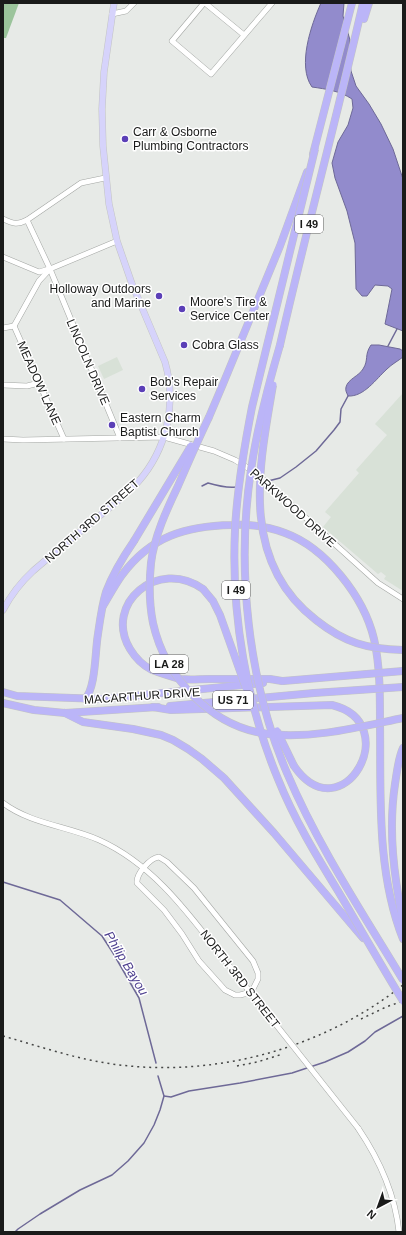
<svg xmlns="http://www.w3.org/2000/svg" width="406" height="1235" font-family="Arial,sans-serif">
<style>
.built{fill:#d8e1d7}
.green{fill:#9bc49b}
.water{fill:#928bcc;stroke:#6e6997}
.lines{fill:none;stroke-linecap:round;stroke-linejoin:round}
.stream{stroke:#6e6997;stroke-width:1.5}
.minor-casing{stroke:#a3a6a3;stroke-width:6}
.major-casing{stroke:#c3c4c3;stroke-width:7}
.highway-casing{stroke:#c3c4c3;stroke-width:8}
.minor{stroke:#fff;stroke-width:5}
.major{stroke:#d6d3fb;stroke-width:6}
.highway{stroke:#bbb5f8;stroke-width:7}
.rail{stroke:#454645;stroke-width:1.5;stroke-dasharray:2 4;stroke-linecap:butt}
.minor-bridge-casing{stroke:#a3a6a3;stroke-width:6;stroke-linecap:butt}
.highway-bridge-casing{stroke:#c3c4c3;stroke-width:8;stroke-linecap:butt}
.minor-bridge{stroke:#fff;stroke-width:5}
.highway-bridge{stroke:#bbb5f8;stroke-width:7}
.poi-dot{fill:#5b3fb7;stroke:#fff;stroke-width:1.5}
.labels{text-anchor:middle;stroke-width:3;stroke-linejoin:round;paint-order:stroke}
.shield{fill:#fff;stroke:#5f5f5f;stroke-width:1}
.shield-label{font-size:11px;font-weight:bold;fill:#1a1b1a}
.poi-label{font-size:12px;fill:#1a1b1a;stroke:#fff;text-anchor:start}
.street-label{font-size:12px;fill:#1a1b1a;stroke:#fff}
.water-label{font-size:13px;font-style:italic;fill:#4f4190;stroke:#fff}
</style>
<rect width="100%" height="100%" fill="#e7eae7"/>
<g class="built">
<polygon points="117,357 123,370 104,379 98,366"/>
<polygon points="403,393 403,591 384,579 386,576 381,572 378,574 323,527 331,517 325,512 359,473 356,470 387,435 375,424"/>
</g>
<polygon class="green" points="3,3 19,3 6,38 3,38"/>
<g class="water">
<path d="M321,3H344L343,16L350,40L349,53L351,71L356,86L369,104L381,124L393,149L403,179V331L385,324L392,289L388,286L375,285L367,296H362L356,289L355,243L347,211L335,178L332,163L338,142L348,125L353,108L352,99C340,91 326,89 312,87C297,66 311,25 321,3Z"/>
<path d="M371,345H379L400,349L403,351V357C398,361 392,364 387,369C376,379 364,397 348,396C347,393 345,391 346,387C348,379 359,376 363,369C369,360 364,355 371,345Z"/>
</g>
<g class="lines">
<g class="stream">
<polyline points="388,346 397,329"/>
<polyline points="268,481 280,478 296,467 316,451 334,430 340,422 341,409 348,396"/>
<path d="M202,486L208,483C218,486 226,488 236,487"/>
<polyline points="3,882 60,900 102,936 113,953 139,998 156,1063"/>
<polyline points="164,1096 171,1097 189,1091 240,1083 292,1073 325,1062 348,1052 365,1041 375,1032 403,1016"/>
<polyline points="15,1232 18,1229 40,1214 80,1190 112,1175 128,1161 144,1143 154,1125 160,1110 164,1096 158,1076"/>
</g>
<defs>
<g id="minor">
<polyline points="204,3 172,41 211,74 272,3"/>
<polyline points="205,3 244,35"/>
<polyline points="112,14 126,11 134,3"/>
<path d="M3,219C14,224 17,225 27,220L81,183L105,178"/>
<polyline points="27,220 50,269 120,438"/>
<polyline points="3,257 39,272 49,269"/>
<polyline points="14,326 39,281 50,269 117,241"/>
<polyline points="14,326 64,439"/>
<polyline points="3,328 14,326"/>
<polyline points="3,385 27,386 39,383"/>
<polyline points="3,439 23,440 164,437 214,451 235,460 256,473 378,583 403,599"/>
<path d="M3,803C31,824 67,826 99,840C157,866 193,920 231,968"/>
<path d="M159,857L167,862L194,888L253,961L258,973V979L253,989L244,994L240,995H235L225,990L199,961L182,934L164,910L137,883C136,874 150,858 159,857Z"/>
<path d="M358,1128C379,1159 395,1194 399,1232"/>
</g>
<path id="major" d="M3,610C11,595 21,582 33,571C54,553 76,535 97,518C111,506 126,496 138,482C167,449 177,404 165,362L132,284L117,241L109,204L103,146L102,109L104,72L114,3"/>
<g id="highway">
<polyline points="364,19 369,3"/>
<polyline points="313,154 352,3"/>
<path d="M280,345C306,231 337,117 363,3"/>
<polyline points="209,417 223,384 280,246 307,172"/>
<path d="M203,589C158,557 103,604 130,649C136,659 142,665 152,670C161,673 172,677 181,679C190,680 200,679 209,679C229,679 249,679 270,679L282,681"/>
<path d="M103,606C109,596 115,585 122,575C151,536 186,526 232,525C249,524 269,527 285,533C326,548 364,597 374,639C380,665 380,695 380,722C381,793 376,871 403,939"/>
<polyline points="3,692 17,696 101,699 263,683"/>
<path d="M85,699C96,688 95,650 98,634C100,620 102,605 106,592C113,573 123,557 134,541"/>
<polyline points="3,703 34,710 65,713 158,707"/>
<polyline points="170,706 314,693"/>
<path d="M153,707L171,710L332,705C406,723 342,835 294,766"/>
<polyline points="65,713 83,722 133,729 161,735 173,740 188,749 202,759 224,778 274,833 363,938"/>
<path d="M403,748C398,759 397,772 395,784C388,831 394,876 403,922"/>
</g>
</defs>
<use href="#minor" class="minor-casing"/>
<use href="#major" class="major-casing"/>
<use href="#highway" class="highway-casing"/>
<use href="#minor" class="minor"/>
<use href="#major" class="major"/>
<use href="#highway" class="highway"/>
<g class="rail">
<polyline points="361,1019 386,1007 403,1001"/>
<path d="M3,1036C35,1045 67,1056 100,1062C205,1081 320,1051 403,985"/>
<polyline points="237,1066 257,1062 283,1054"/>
</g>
<defs>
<polyline id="minor-bridge" points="231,968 358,1128"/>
<g id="highway-bridge">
<path d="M315,149L252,407C244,448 237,489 235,530C231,614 246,702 278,779C294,819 316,855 338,891C360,928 381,965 403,1001"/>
<path d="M280,345C268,386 257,428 251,470C236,568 248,682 287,773C318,846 362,912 403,980"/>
<path d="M273,385C259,467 239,561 316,620C345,643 367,649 403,650"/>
<path d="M209,417C198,440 188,463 178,486C167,509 154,537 151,563C149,583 149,603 153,623C165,677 211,727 268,734C314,739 359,727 403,718"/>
<polyline points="134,541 191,446"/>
<polyline points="203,589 213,601 220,615 246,688"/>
<polyline points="283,681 403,671"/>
<polyline points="314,693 403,687"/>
<polyline points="277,731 294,766"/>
</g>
</defs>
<use href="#minor-bridge" class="minor-bridge-casing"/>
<use href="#highway-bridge" class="highway-bridge-casing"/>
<use href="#minor-bridge" class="minor-bridge"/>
<use href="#highway-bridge" class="highway-bridge"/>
</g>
<g class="poi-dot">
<circle cx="125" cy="139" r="4"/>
<circle cx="159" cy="296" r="4"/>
<circle cx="182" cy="309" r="4"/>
<circle cx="184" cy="345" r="4"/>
<circle cx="142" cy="389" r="4"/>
<circle cx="112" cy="425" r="4"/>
</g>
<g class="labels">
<g class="shield">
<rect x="295" y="215" width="28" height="18" rx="3"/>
<rect x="222" y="581" width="28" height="18" rx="3"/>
<rect x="150" y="655" width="38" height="18" rx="3"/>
<rect x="213" y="691" width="40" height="18" rx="3"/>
</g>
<g class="shield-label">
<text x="309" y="228">I 49</text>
<text x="236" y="594">I 49</text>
<text x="169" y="668">LA 28</text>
<text x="233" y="704">US 71</text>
</g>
<g class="poi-label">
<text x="133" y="136">Carr &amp; Osborne<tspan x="133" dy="14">Plumbing Contractors</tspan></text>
<text x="151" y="293" text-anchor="end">Holloway Outdoors<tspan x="151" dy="14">and Marine</tspan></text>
<text x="190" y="306">Moore's Tire &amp;<tspan x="190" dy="14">Service Center</tspan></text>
<text x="192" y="349">Cobra Glass</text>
<text x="150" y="386">Bob's Repair<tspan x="150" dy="14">Services</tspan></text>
<text x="120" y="422">Eastern Charm<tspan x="120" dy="14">Baptist Church</tspan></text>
</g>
<g class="street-label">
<text transform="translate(88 362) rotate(67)" y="4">LINCOLN DRIVE</text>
<text transform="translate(39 383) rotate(66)" y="4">MEADOW LANE</text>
<text transform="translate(293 508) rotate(42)" y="4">PARKWOOD DRIVE</text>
<text transform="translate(92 521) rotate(-41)" y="4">NORTH 3RD STREET</text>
<text transform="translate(142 696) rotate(-4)" y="4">MACARTHUR DRIVE</text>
<text transform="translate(240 979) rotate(52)" y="4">NORTH 3RD STREET</text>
</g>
<g class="water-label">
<text transform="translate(127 963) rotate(59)" y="5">Philip Bayou</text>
</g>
</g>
<rect width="406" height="1235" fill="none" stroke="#1a1b1a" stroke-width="8"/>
<g transform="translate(378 1207) rotate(221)" stroke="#ffffff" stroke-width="3" paint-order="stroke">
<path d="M0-3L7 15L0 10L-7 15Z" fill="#1a1b1a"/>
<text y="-6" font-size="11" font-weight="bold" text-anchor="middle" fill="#1a1b1a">N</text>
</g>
</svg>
